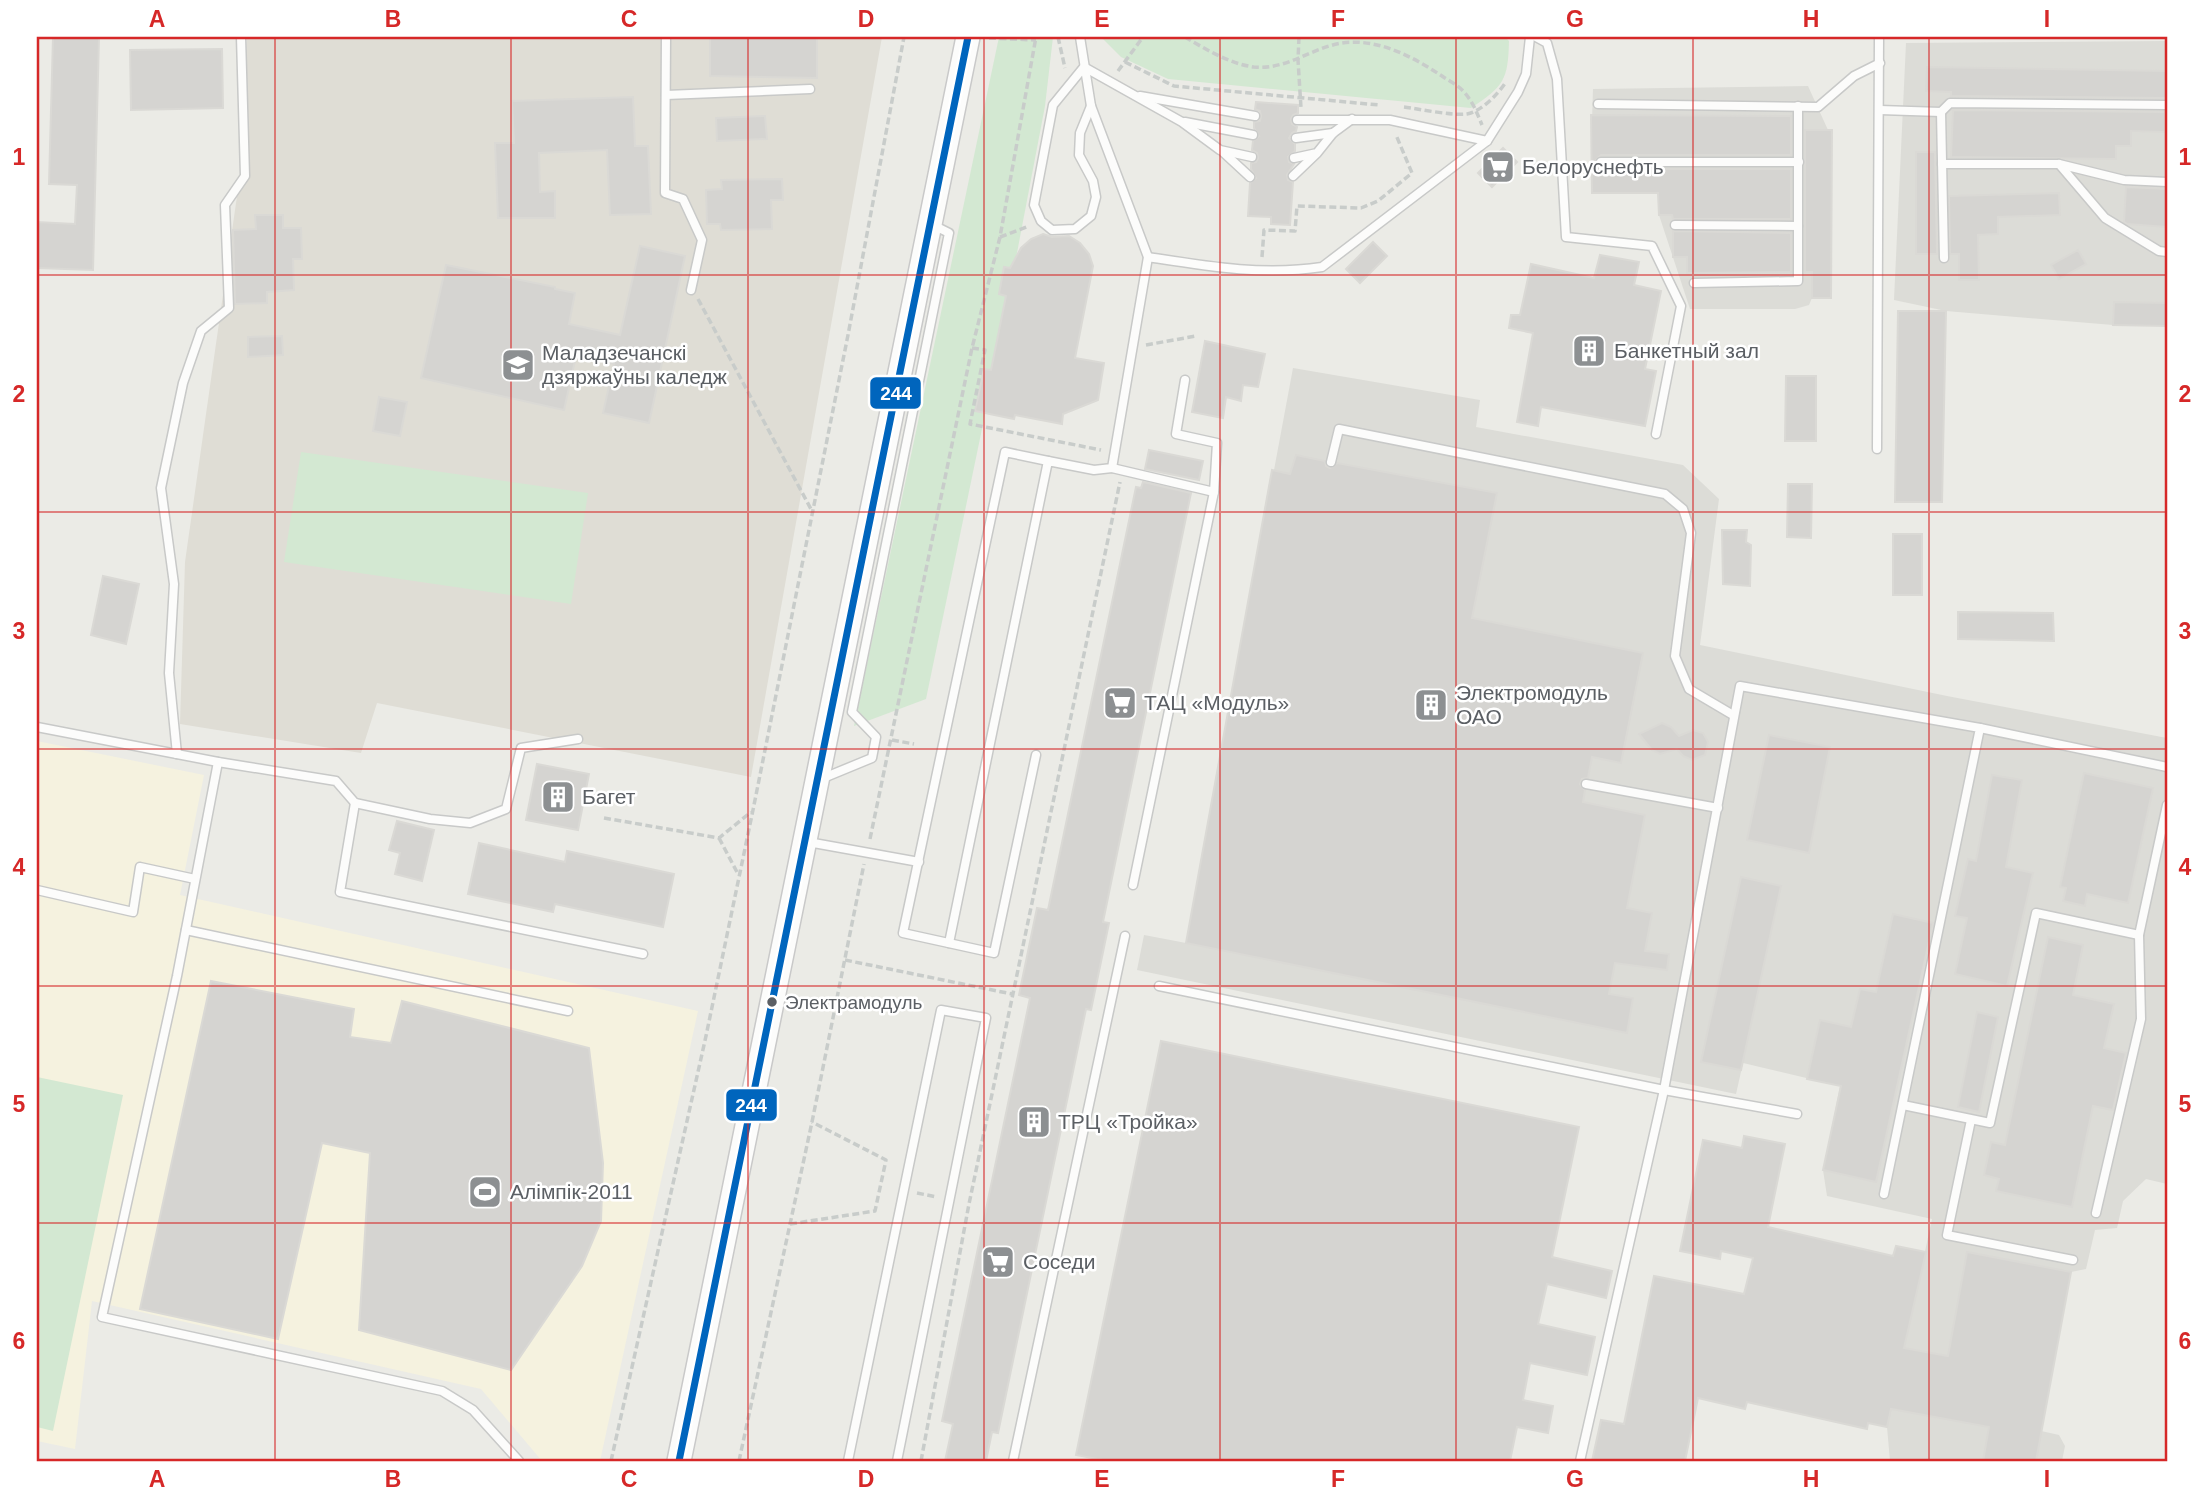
<svg xmlns="http://www.w3.org/2000/svg" width="2204" height="1498" font-family="Arial,sans-serif">
<style>
.commercial{fill:#f5f2df}
.industrial{fill:#dcdcd7}
.education{fill:#dfddd5}
.green{fill:#d3e8d2}
.building{fill:#d5d4d1;stroke:#dad9d5;stroke-width:2}
.lines{fill:none;stroke-linecap:round;stroke-linejoin:round}
.service-casing{stroke:#c8c9c8;stroke-width:11}
.secondary-casing{stroke:#c9c9c9;stroke-width:26}
.path{stroke:#c8ccca;stroke-width:3.5;stroke-dasharray:7 3.5;stroke-linecap:butt}
.service{stroke:#fcfcfb;stroke-width:8}
.secondary{stroke:#fcfcfb;stroke-width:23}
.bus-1-casing{stroke:#fff;stroke-width:12}
.bus-1{stroke:#0065bd;stroke-width:7}
.grid{fill:none;stroke:#d62828;stroke-width:2;stroke-opacity:0.55}
.bus-dot{fill:#5b5f64;stroke:#fff;stroke-width:2.5}
.labels{text-anchor:middle;stroke-width:5;stroke-linejoin:round;paint-order:stroke}
.bus-label{font-size:19px;fill:#5b5f64;stroke:#fff;text-anchor:start}
.poi-label{font-size:21px;fill:#5b5f64;stroke:#fff;text-anchor:start}
.line-badge{stroke:#fff;stroke-width:2.5}
.badge-label{font-size:19px;text-anchor:middle;font-weight:bold;fill:#fff}
.neatline{fill:none;stroke:#d62828;stroke-width:2.5}
.grid-label{font-size:23px;text-anchor:middle;font-weight:bold;fill:#d62828}
</style>
<rect width="100%" height="100%" fill="#ebebe6"/>
<polygon class="commercial" points="37,741 204,775 180,895 698,1011 600,1461 542,1461 481,1389 92,1301 75,1449 37,1441"/>
<g class="industrial">
<polygon points="2167,41 2167,326 2113,325 1946,311 1894,300 1906,43"/>
<polygon points="1808,86 1828,130 1832,130 1831,298 1812,298 1809,305 1795,309 1690,309 1659,215 1658,194 1592,193 1591,153 1593,89"/>
<polygon points="1293,368 1480,400 1476,427 1683,465 1719,499 1700,645 1947,696 2167,738 2167,1184 2146,1179 2123,1201 2117,1228 2095,1230 2086,1269 2071,1272 2041,1431 2059,1435 2065,1446 2062,1461 1890,1461 1887,1427 1932,1219 1827,1196 1823,1170 1840,1086 1743,1063 1736,1094 1137,970 1144,935 1186,943"/>
</g>
<polygon class="education" points="247,37 882,37 751,777 377,703 361,753 180,724 185,562 241,168"/>
<g class="green">
<polygon points="999,37 1053,37 1045,106 1000,342 926,699 854,726"/>
<path d="M1101,37H1505L1509,41C1508,80 1504,86 1471,108L1168,79L1121,57Z"/>
<polygon points="301,452 588,493 571,604 284,562"/>
<polygon points="37,1077 123,1095 53,1431 37,1427"/>
</g>
<g class="building">
<polygon points="53,37 99,37 93,270 37,268 37,222 75,224 77,185 49,184"/>
<polygon points="710,37 817,38 817,78 710,76"/>
<polygon points="222,49 223,108 131,110 130,50"/>
<polygon points="1927,67 2167,71 2167,95 2165,98 1951,96 1951,92 1926,91"/>
<polygon points="633,97 635,146 648,146 651,214 610,215 607,150 539,153 540,192 555,191 555,218 498,218 495,143 514,143 512,101"/>
<polygon points="1256,102 1298,105 1298,113 1293,115 1291,119 1292,124 1297,127 1296,131 1292,133 1289,138 1295,144 1295,151 1288,157 1289,162 1294,164 1287,175 1288,180 1293,182 1290,225 1271,224 1271,217 1248,216 1250,183 1256,178 1251,169 1251,163 1256,162 1258,158 1257,153 1252,150 1253,141 1259,136 1254,128 1254,122 1260,121 1261,116 1260,111 1255,109"/>
<polygon points="1953,110 2165,112 2165,132 2131,131 2131,146 2116,146 2116,159 1951,157"/>
<polygon points="1591,115 1791,116 1791,155 1601,155 1595,161 1596,166 1601,169 1791,169 1791,219 1673,219 1672,215 1659,215 1658,193 1592,193"/>
<polygon points="765,116 767,139 717,141 716,118"/>
<polygon points="1805,130 1832,130 1831,298 1812,298 1812,272 1805,272"/>
<polygon points="1503,148 1517,162 1492,187 1478,173"/>
<polygon points="1916,152 1935,152 1937,254 1916,254"/>
<polygon points="782,179 783,200 771,200 772,229 721,230 720,224 707,224 706,190 722,189 721,180"/>
<polygon points="2126,187 2167,189 2167,227 2127,224 2124,222"/>
<polygon points="2059,193 2060,215 1998,217 1998,234 1978,235 1979,280 1959,280 1959,254 1950,254 1949,196"/>
<polygon points="255,215 283,215 283,228 301,228 302,259 293,259 294,290 267,292 267,303 235,304 233,230 256,229"/>
<polygon points="1673,231 1791,233 1791,272 1687,273 1687,257 1673,257"/>
<polygon points="1043,234 1052,237 1069,236 1080,243 1089,254 1093,266 1075,358 1104,363 1098,400 1063,414 1062,424 1015,415 1014,419 975,411 984,369 991,370 1006,296 999,294 1004,267 1010,268 1021,248 1031,239"/>
<polygon points="1373,242 1387,256 1360,283 1346,269"/>
<polygon points="640,246 685,256 649,423 603,413 614,364 576,356 564,410 421,378 446,265 555,287 555,289 575,293 569,324 620,335"/>
<polygon points="2078,250 2086,264 2059,279 2051,265"/>
<polygon points="1600,255 1639,262 1634,285 1661,291 1645,369 1656,371 1645,426 1541,407 1538,426 1517,422 1533,333 1509,328 1511,315 1520,315 1531,264 1594,278"/>
<polygon points="2114,302 2167,303 2167,326 2113,325"/>
<polygon points="1898,311 1946,311 1942,502 1895,502"/>
<polygon points="282,336 283,355 248,357 248,337"/>
<polygon points="1205,341 1265,354 1258,387 1243,385 1241,401 1226,397 1223,418 1192,412"/>
<polygon points="1786,376 1816,376 1816,441 1785,441"/>
<polygon points="379,397 407,402 400,436 373,431"/>
<polygon points="1149,450 1203,461 1199,480 1145,469"/>
<polygon points="1296,455 1325,461 1326,466 1330,468 1337,463 1497,493 1472,618 1643,653 1621,763 1592,757 1588,778 1582,779 1580,784 1585,790 1583,802 1645,815 1627,908 1652,913 1645,951 1669,954 1667,970 1615,963 1609,994 1633,998 1627,1033 1186,943 1272,470 1290,474"/>
<polygon points="1143,482 1191,493 1103,922 1109,923 1091,1010 1086,1009 998,1433 992,1432 986,1461 945,1461 953,1424 942,1421 1030,998 1019,995 1037,908 1048,910 1136,487 1141,488"/>
<polygon points="1788,484 1812,484 1811,538 1787,537"/>
<polygon points="1722,530 1747,530 1746,542 1751,545 1750,586 1723,584"/>
<rect x="1893" y="534" width="29" height="61"/>
<polygon points="103,576 139,584 126,644 91,635"/>
<polygon points="1958,612 2053,613 2054,641 1958,639"/>
<polygon points="1662,723 1671,727 1679,736 1693,730 1703,733 1708,742 1705,755 1692,760 1683,756 1677,749 1660,754 1652,750 1639,734"/>
<polygon points="1769,735 1830,747 1809,853 1747,840"/>
<polygon points="537,764 589,774 578,830 526,820"/>
<polygon points="2084,773 2153,788 2128,903 2087,894 2085,906 2063,901 2066,888 2060,887"/>
<polygon points="1992,775 2022,780 2006,867 2033,873 2007,986 1955,974 1967,918 1955,916 1968,859 1976,861"/>
<polygon points="397,821 434,830 422,881 395,874 400,853 389,850"/>
<polygon points="479,843 565,862 567,851 674,874 663,927 555,904 553,912 468,894"/>
<polygon points="1741,877 1781,886 1741,1070 1701,1062"/>
<polygon points="1893,914 1933,923 1876,1182 1823,1170 1841,1086 1807,1079 1820,1020 1851,1027 1860,989 1876,992"/>
<polygon points="2048,937 2083,945 2073,995 2114,1004 2104,1048 2126,1053 2113,1110 2093,1106 2072,1207 1996,1191 1999,1179 1984,1175 1991,1142 2005,1145"/>
<polygon points="211,981 354,1009 350,1037 391,1043 402,1001 589,1048 603,1163 601,1221 582,1266 511,1370 359,1330 370,1153 322,1143 278,1339 140,1309"/>
<polygon points="1977,1012 1998,1017 1979,1112 1958,1107"/>
<polygon points="1161,1041 1579,1127 1552,1257 1612,1271 1606,1298 1547,1284 1538,1324 1595,1337 1587,1375 1530,1363 1523,1400 1553,1406 1548,1433 1517,1427 1510,1461 1108,1461 1076,1455"/>
<polygon points="1744,1136 1785,1144 1768,1227 1893,1256 1896,1246 1926,1252 1904,1348 1948,1356 1967,1252 2071,1272 2036,1461 1983,1461 1989,1427 1891,1409 1887,1427 1868,1423 1867,1429 1747,1402 1745,1409 1698,1398 1685,1461 1592,1461 1601,1420 1624,1424 1654,1276 1744,1294 1753,1258 1721,1251 1720,1259 1680,1251 1703,1140 1742,1148"/>
</g>
<g class="lines">
<defs>
<g id="service">
<polyline points="666,37 665,193 683,199 702,240 691,290"/>
<polyline points="1536,37 1547,43 1557,79 1566,237 1652,246 1681,306 1656,434"/>
<polyline points="666,95 810,89"/>
<polyline points="1140,96 1255,116"/>
<polyline points="1598,104 1818,107 1854,76 1880,63"/>
<polyline points="1091,106 1080,133 1079,155 1093,181 1096,197 1091,216 1075,229 1052,230 1041,221 1034,205 1053,105 1084,67 1182,122 1220,150 1252,157"/>
<polyline points="1880,110 1941,112 1950,103 2167,105"/>
<polyline points="1941,112 1944,258"/>
<polyline points="1297,120 1390,120 1487,141"/>
<polyline points="1185,122 1253,135"/>
<polyline points="1296,138 1333,133"/>
<polyline points="1223,152 1250,177"/>
<polyline points="1294,158 1317,153 1333,133 1352,119"/>
<polyline points="1601,162 1799,162"/>
<polyline points="1942,164 2059,164 2124,180 2167,182"/>
<polyline points="2059,164 2105,218 2159,251 2167,252"/>
<polyline points="1293,176 1316,154"/>
<polyline points="1675,225 1798,226"/>
<path d="M1148,257C1206,266 1263,276 1322,267L1487,141L1518,92L1526,74L1530,37"/>
<polyline points="1694,283 1798,281 1798,106"/>
<polyline points="1877,449 1879,37"/>
<polyline points="1331,462 1339,429 1665,494 1683,509 1691,533 1675,656 1689,689 1733,715"/>
<polyline points="1112,468 1214,492 1217,443 1176,434 1185,380"/>
<polyline points="37,727 218,762 336,781 355,803 430,819 470,823 506,809 521,748 578,739"/>
<polyline points="1980,728 2167,767"/>
<polyline points="177,754 169,673 174,584 161,488 183,383 201,331 229,308 225,205 245,176 241,37"/>
<polyline points="1036,755 994,953 903,933 1005,452 1048,461"/>
<polyline points="218,762 177,976 102,1317 442,1391 473,1410 519,1461"/>
<polyline points="821,779 872,758 876,737 852,712 949,233 933,225"/>
<polyline points="1586,784 1718,808"/>
<polyline points="355,803 340,892 643,954"/>
<polyline points="808,842 919,862"/>
<polyline points="1133,885 1214,492"/>
<polyline points="37,890 133,912 140,867 195,879"/>
<polyline points="186,930 568,1011"/>
<polyline points="949,943 1048,461 1094,470 1112,468 1148,257 1091,106 1080,37"/>
<polyline points="1159,986 1664,1090 1740,686 1980,728 1884,1194"/>
<polyline points="1903,1105 1990,1123 2036,913 2139,935"/>
<polyline points="1971,1120 1947,1235 2073,1260"/>
<polyline points="2096,1213 2141,1019 2139,935 2167,805"/>
<polyline points="848,1461 941,1010 986,1018 897,1461"/>
<polyline points="1013,1461 1125,936"/>
<polyline points="1580,1461 1664,1090 1797,1114"/>
</g>
<polyline id="secondary" points="679,1461 968,37"/>
</defs>
<use href="#service" class="service-casing"/>
<use href="#secondary" class="secondary-casing"/>
<g class="path">
<polyline points="1058,37 1065,68"/>
<path d="M1185,37C1205,49 1230,64 1254,67C1287,70 1311,48 1342,43C1379,38 1413,57 1442,76C1449,81 1458,85 1464,92C1473,102 1477,113 1482,125"/>
<polyline points="1299,37 1298,60 1301,108"/>
<polyline points="989,38 1036,40"/>
<polyline points="1125,62 1174,86 1379,105"/>
<polyline points="1118,71 1143,37"/>
<path d="M1404,107C1419,109 1453,116 1467,114C1482,111 1498,94 1506,82"/>
<polyline points="1000,237 1029,226"/>
<polyline points="1262,257 1264,230 1295,231 1297,206 1361,208 1378,201 1412,173 1396,135"/>
<polyline points="698,299 812,511"/>
<polyline points="1146,345 1196,336"/>
<polyline points="972,348 985,350 970,424 1101,450"/>
<polyline points="892,740 914,744"/>
<polyline points="604,818 719,838 751,812"/>
<polyline points="719,838 738,874"/>
<polyline points="870,839 972,348 1000,237 1036,37"/>
<polyline points="845,960 1012,994"/>
<polyline points="917,1193 937,1197"/>
<polyline points="790,1224 875,1211 886,1160 812,1122"/>
<polyline points="611,1461 706,1036 753,810 848,335 904,37"/>
<polyline points="739,1461 812,1122 864,864"/>
<polyline points="921,1461 969,1204 1120,482"/>
</g>
<use href="#service" class="service"/>
<use href="#secondary" class="secondary"/>
<defs>
<polyline id="bus-1" points="679,1461 968,37"/>
</defs>
<use href="#bus-1" class="bus-1-casing"/>
<use href="#bus-1" class="bus-1"/>
</g>
<path class="grid" d="M275,37V1461M511,37V1461M748,37V1461M984,37V1461M1220,37V1461M1456,37V1461M1693,37V1461M1929,37V1461M37,275H2167M37,512H2167M37,749H2167M37,986H2167M37,1223H2167"/>
<defs>
<symbol id="supermarket-square" viewBox="-11 -11 22 22"><rect x="-9" y="-9" width="18" height="18" rx="4" fill="#8d9092" stroke="#fff"/><path d="M-6-5.5h2.5l.6 2H6L4.5 2H-2.5L-4.4-4H-6ZM-1.5 3.2a1.3 1.3 0 1 0 .1 0ZM3 3.2a1.3 1.3 0 1 0 .1 0Z" fill="#fff"/></symbol>
<symbol id="building-square" viewBox="-11 -11 22 22"><rect x="-9" y="-9" width="18" height="18" rx="4" fill="#8d9092" stroke="#fff"/><path d="M-4-6H4V6H1V3H-1V6H-4ZM-2.5-4.3h1.7v1.8h-1.7ZM.8-4.3h1.7v1.8H.8ZM-2.5-1h1.7V.8h-1.7ZM.8-1h1.7V.8H.8Z" fill="#fff"/></symbol>
<symbol id="university-square" viewBox="-11 -11 22 22"><rect x="-9" y="-9" width="18" height="18" rx="4" fill="#8d9092" stroke="#fff"/><path d="M0-5L7-2L0 1L-7-2ZM-4 1L0 2.5L4 1V4Q0 6-4 4Z" fill="#fff"/></symbol>
<symbol id="stadium-square" viewBox="-11 -11 22 22"><rect x="-9" y="-9" width="18" height="18" rx="4" fill="#8d9092" stroke="#fff"/><path d="M0-5a6.5 5 0 1 0 0 10a6.5 5 0 1 0 0-10ZM-3.5-1.8h7v3.6h-7Z" fill="#fff"/></symbol>
</defs>
<g fill-rule="evenodd">
<use href="#supermarket-square" x="1479" y="148" width="38" height="38"/>
<use href="#building-square" x="1570" y="332" width="38" height="38"/>
<use href="#university-square" x="499" y="346" width="38" height="38"/>
<use href="#supermarket-square" x="1101" y="684" width="38" height="38"/>
<use href="#building-square" x="1412" y="686" width="38" height="38"/>
<use href="#building-square" x="539" y="778" width="38" height="38"/>
<use href="#building-square" x="1015" y="1103" width="38" height="38"/>
<use href="#stadium-square" x="466" y="1173" width="38" height="38"/>
<use href="#supermarket-square" x="979" y="1243" width="38" height="38"/>
</g>
<circle class="bus-dot" cx="772" cy="1002" r="6"/>
<g class="labels">
<g class="bus-label">
<text x="785" y="1009">Электрамодуль</text>
</g>
<g class="poi-label">
<text x="1522" y="174">Белоруснефть</text>
<text x="1614" y="358">Банкетный зал</text>
<text x="542" y="360">Маладзечанскі<tspan x="542" dy="24">дзяржаўны каледж</tspan></text>
<text x="1456" y="700">Электромодуль<tspan x="1456" dy="24">ОАО</tspan></text>
<text x="1144" y="710">ТАЦ «Модуль»</text>
<text x="582" y="804">Багет</text>
<text x="1058" y="1129">ТРЦ «Тройка»</text>
<text x="510" y="1199">Алімпік-2011</text>
<text x="1023" y="1269">Соседи</text>
</g>
</g>
<g class="line-badge">
<rect x="869" y="376" width="53" height="34" rx="7" fill="#0065bd"/>
<rect x="725" y="1088" width="53" height="34" rx="7" fill="#0065bd"/>
</g>
<g class="badge-label">
<text x="896" y="400">244</text>
<text x="751" y="1112">244</text>
</g>
<rect width="2204" height="1498" fill="none" stroke="#ffffff" stroke-width="77"/>
<rect x="38" y="38" width="2128" height="1422" class="neatline"/>
<g class="grid-label">
<text x="157" y="27">A</text>
<text x="393" y="27">B</text>
<text x="629" y="27">C</text>
<text x="866" y="27">D</text>
<text x="1102" y="27">E</text>
<text x="1338" y="27">F</text>
<text x="1575" y="27">G</text>
<text x="1811" y="27">H</text>
<text x="2047" y="27">I</text>
<text x="19" y="165">1</text>
<text x="2185" y="165">1</text>
<text x="19" y="402">2</text>
<text x="2185" y="402">2</text>
<text x="19" y="639">3</text>
<text x="2185" y="639">3</text>
<text x="19" y="875">4</text>
<text x="2185" y="875">4</text>
<text x="19" y="1112">5</text>
<text x="2185" y="1112">5</text>
<text x="19" y="1349">6</text>
<text x="2185" y="1349">6</text>
<text x="157" y="1487">A</text>
<text x="393" y="1487">B</text>
<text x="629" y="1487">C</text>
<text x="866" y="1487">D</text>
<text x="1102" y="1487">E</text>
<text x="1338" y="1487">F</text>
<text x="1575" y="1487">G</text>
<text x="1811" y="1487">H</text>
<text x="2047" y="1487">I</text>
</g>
</svg>
